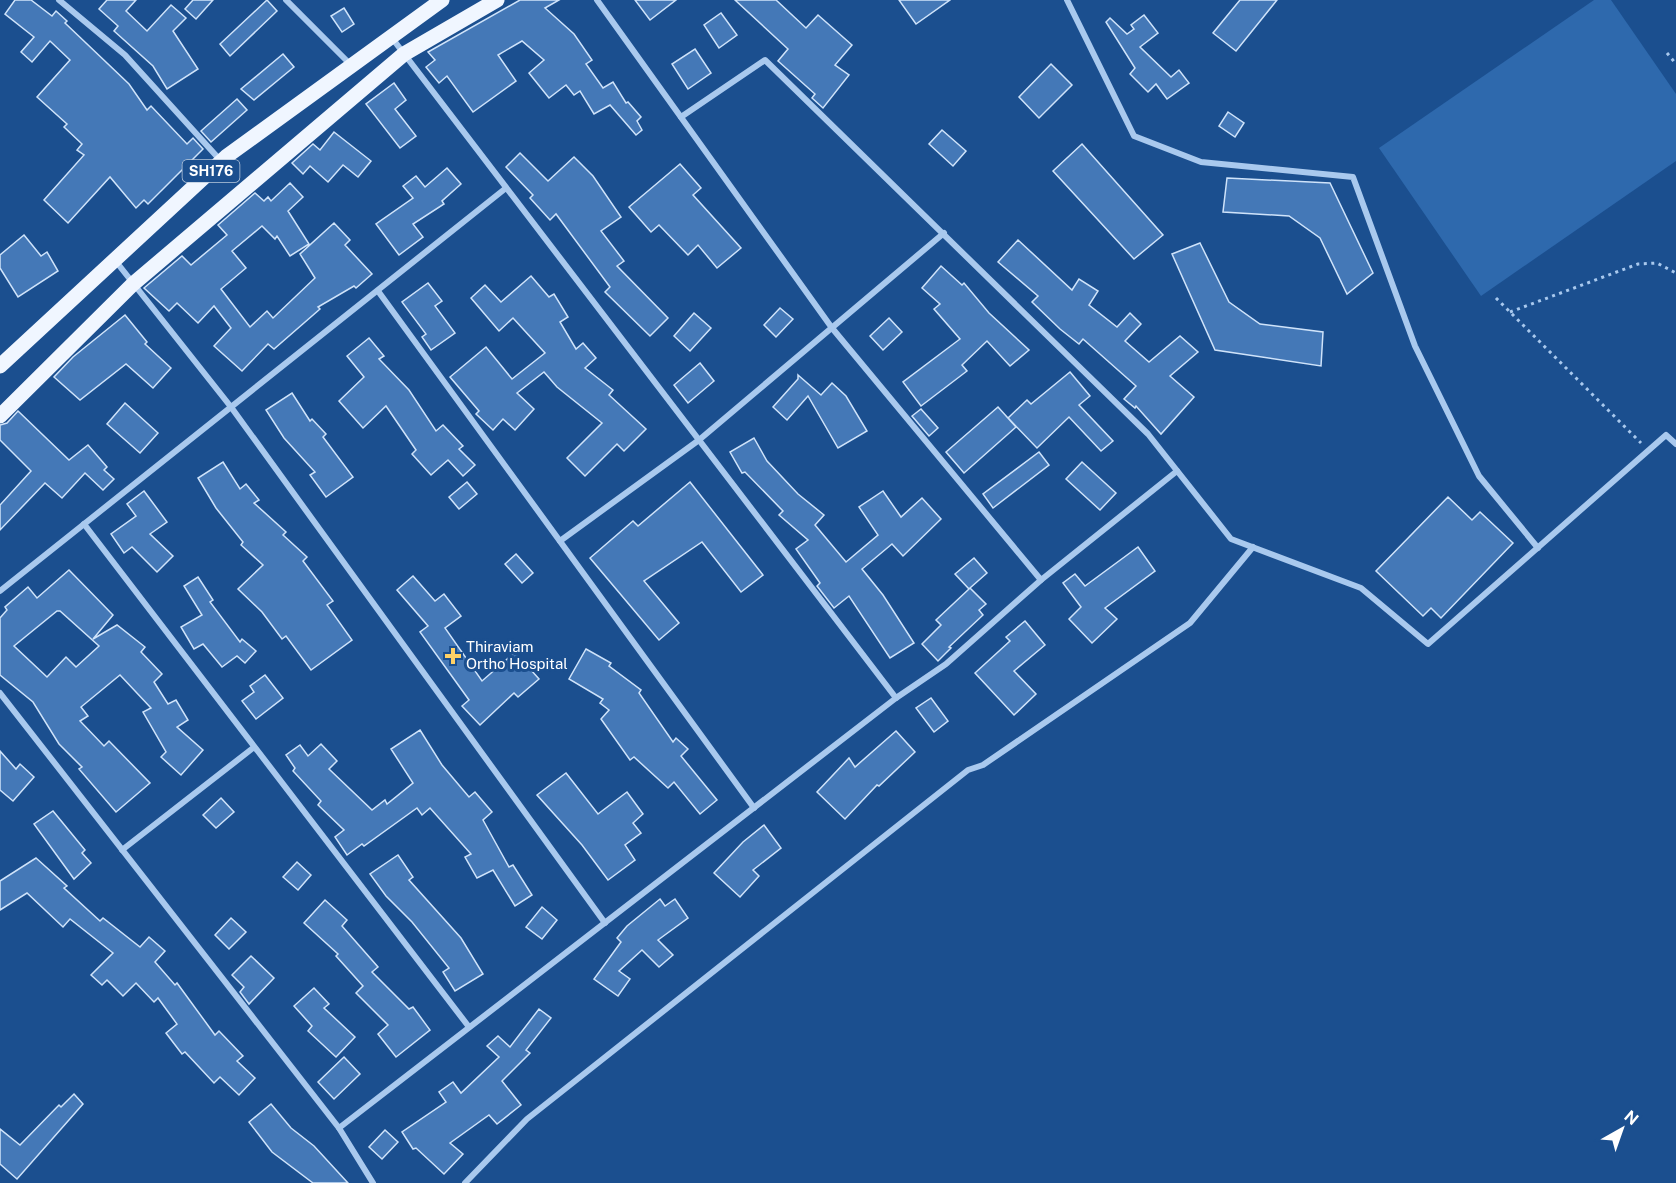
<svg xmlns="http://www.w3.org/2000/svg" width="1676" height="1183" font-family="'Public Sans',sans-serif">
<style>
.green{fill:#2e69ad}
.building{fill:#4478b7;stroke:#cfe3fa;stroke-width:1.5;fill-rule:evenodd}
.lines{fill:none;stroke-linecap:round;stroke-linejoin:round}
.path{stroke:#a9c9ee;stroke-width:3;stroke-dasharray:3 4.5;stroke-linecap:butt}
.street{stroke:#a9c9ee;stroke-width:6}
.primary{stroke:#f0f6ff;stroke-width:15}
.poi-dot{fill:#ffd166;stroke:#1b4f8f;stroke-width:2}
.labels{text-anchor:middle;stroke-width:6;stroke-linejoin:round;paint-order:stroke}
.shield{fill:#1b4f8f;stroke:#bbcadd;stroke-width:1.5}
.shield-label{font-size:14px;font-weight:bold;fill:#fff}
.poi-label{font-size:15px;fill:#fff;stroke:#1b4f8f;text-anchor:start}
</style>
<rect width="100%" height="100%" fill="#1b4f8f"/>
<polygon class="green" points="1594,0 1611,0 1676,94 1676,161 1481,296 1379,148"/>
<g class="building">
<polygon points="15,0 31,0 52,16 56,11 67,21 65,23 129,84 147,110 151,106 187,144 193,138 203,149 148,204 144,200 136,208 110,177 68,223 44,200 84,155 77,150 82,144 64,127 67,124 37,97 70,60 50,41 32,62 21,52 34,37 5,14"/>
<polygon points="107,0 136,0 126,11 147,31 171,5 186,18 173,31 198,69 167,89 153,66 114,31 118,26 99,9"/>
<polygon points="193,0 213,0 196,19 185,9"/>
<polygon points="267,0 277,11 230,56 220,44"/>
<polygon points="520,0 559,0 545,8 574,34 592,60 586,64 603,88 613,82 626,103 628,102 641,117 637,121 642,130 636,135 610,105 594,114 580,91 574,95 566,85 549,98 529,73 544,60 522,41 498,55 516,81 473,112 447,76 439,83 426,67 435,60 428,52"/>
<polygon points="635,0 676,0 650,20"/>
<polygon points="735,0 776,0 806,28 818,15 852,45 835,65 849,75 823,108 812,98 815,94 778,61 788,49"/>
<polygon points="899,0 950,0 916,24"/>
<polygon points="1240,0 1277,0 1236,51 1213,33"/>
<polygon points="344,8 354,24 342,32 331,16"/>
<polygon points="721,13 737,35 719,48 704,25"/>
<polygon points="1144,15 1158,33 1140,47 1171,77 1179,70 1189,83 1167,99 1156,84 1148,92 1130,74 1135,68 1106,22 1110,18 1127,34 1134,29 1131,25"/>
<polygon points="695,49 711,73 688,89 672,64"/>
<polygon points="283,54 294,67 254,100 241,89"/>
<polygon points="1051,64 1072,85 1039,118 1019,97"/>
<polygon points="394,83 406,100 395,109 416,136 400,148 366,104"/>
<polygon points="237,99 247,110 211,142 201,131"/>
<polygon points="1228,112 1244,123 1235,137 1219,126"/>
<polygon points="942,130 966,151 953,166 929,144"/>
<polygon points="334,132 371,161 358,177 343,165 328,182 310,166 303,174 292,163 313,144 320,150"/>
<polygon points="1082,144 1163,235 1134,259 1053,171"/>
<polygon points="520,153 548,181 574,157 593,176 621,217 601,231 624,261 617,266 668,318 650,336 605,292 610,287 556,214 550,220 530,198 533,195 506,167"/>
<polygon points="680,164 701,188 693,195 741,248 717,268 698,245 688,255 659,225 651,232 629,207"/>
<polygon points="447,168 461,184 442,201 444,204 413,224 423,237 399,255 376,224 413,198 403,186 416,176 425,187"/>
<polygon points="1227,178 1330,183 1373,273 1347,294 1320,238 1289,216 1223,212"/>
<polygon points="290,183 303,197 288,211 309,244 290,256 277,236 275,239 262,226 232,251 246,268 221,289 250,327 267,311 273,318 315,278 300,254 334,223 350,240 345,245 372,274 356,288 354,286 318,307 320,309 274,349 268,344 242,371 214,346 231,328 214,306 198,323 177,303 169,311 144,288 182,256 191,265 227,235 218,225 255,193 264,201 268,197 271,201"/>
<polygon points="24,235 41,256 47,252 58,271 18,297 0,268 0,255"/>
<polygon points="1018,240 1072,290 1079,279 1098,291 1089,305 1117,327 1130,313 1141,324 1125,341 1149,362 1180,336 1198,352 1170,376 1194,397 1161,434 1136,406 1135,408 1124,399 1136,386 1083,339 1079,344 1060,329 1032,302 1038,296 998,262"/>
<polygon points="1200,243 1229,302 1260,324 1323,332 1321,366 1215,350 1172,254"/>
<polygon points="941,266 962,285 964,283 989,313 1029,350 1010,366 987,341 962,365 967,371 921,406 903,382 960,339 934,309 940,304 922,288"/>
<polygon points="531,276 549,297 554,294 568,317 560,322 576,349 583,343 596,358 585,368 613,390 609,395 646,429 624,451 617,444 585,476 567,458 602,423 557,387 544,372 517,393 534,409 515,430 503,419 493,430 476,414 479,411 450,377 486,347 512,379 545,353 513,318 499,331 471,298 485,285 501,302"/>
<polygon points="428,283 442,301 435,306 455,333 431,350 422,337 426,334 402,302"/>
<polygon points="780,308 793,319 776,337 764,325"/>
<polygon points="694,313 711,328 690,351 674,336"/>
<polygon points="125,315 147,342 145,344 171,368 153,388 126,364 80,400 54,377 73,357"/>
<polygon points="889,318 902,332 883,350 870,336"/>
<polygon points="369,338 384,356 379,359 409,390 436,431 443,425 463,446 459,449 475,465 463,476 448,460 431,475 412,454 416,450 386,406 363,428 339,401 364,377 347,356"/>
<polygon points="700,363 714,381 688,403 674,385"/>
<polygon points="1070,372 1090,396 1079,405 1113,441 1101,451 1069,417 1037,448 1008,418 1027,400 1031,404"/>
<polygon points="798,375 821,395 832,383 846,396 867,431 838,448 808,396 787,420 773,407 798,379"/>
<polygon points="292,393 310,421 312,419 326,434 323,437 353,477 326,497 310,475 315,472 284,438 266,410"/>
<polygon points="125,403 158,433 140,453 107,424"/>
<polygon points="998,407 1016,427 964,473 946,452"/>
<polygon points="921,409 938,428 929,436 912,416"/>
<polygon points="18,411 69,460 88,445 107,467 104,470 114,479 103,490 85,473 62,498 45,483 0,530 0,505 31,471 0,440 0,425 7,423"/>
<polygon points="754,438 767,461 798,494 824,515 815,525 846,562 878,535 859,507 883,491 901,517 922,498 941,519 903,556 892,544 862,569 883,595 914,643 890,658 849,596 834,608 817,586 820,583 796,549 808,540 779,515 783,511 745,472 742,473 730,452"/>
<polygon points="1039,452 1049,465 993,508 983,494"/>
<polygon points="223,462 240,489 246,484 259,500 254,503 286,532 283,535 307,557 303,561 333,601 327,605 352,640 311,670 286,636 282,639 262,612 238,589 263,565 241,545 243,542 216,508 198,478"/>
<polygon points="1082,462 1116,493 1100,510 1066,479"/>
<polygon points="467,482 477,494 459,509 449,497"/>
<polygon points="690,482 763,575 741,592 702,542 644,581 679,623 659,640 590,558 633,521 638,526"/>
<polygon points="144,491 167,522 150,534 173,556 157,572 132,547 124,553 111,534 136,516 127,504"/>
<polygon points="1448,497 1472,520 1480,512 1513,543 1441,618 1431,608 1423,616 1376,571"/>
<polygon points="1138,547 1155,571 1105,608 1117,619 1092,643 1069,619 1081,607 1063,583 1075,574 1085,586"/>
<polygon points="516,554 533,573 522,583 505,564"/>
<polygon points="974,558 987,573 970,588 986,604 979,610 983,615 949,647 951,648 938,661 922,644 941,625 936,620 969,589 955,574"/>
<path d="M69,570L113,615L93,639L117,625L145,647L141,652L162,674L154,682L168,704L176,700L188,720L177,727L203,750L181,775L161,757L166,752L143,712L151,708L120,675L81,707L88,716L80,721L104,746L109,741L150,783L116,812L79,769L82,767L59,744L33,702L0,675V618L7,610L5,607L28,587L37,598ZM57,611H60L99,646L76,667L66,657L47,677L14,646Z"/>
<polygon points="413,576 435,601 444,594 461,616 445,628 482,681 515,652 539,679 518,697 514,693 480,725 462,706 469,700 420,632 428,626 397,590"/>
<polygon points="198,577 213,600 210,602 240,642 242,639 256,651 245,663 237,656 222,667 203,644 194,649 181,627 202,615 184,586"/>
<polygon points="1025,621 1045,645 1014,671 1036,694 1014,715 975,673 1010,641 1006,637"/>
<polygon points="586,649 611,663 609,666 641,690 639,693 673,742 676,738 688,749 681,756 717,800 700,814 674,782 668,788 634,757 630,760 601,719 609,710 600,703 603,699 569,679"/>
<polygon points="265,675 283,698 256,719 242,701 254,692 250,686"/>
<polygon points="931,698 948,721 934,732 916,708"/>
<polygon points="420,730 442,765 469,797 475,792 492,812 483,820 509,867 513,865 532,895 515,906 493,870 477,878 465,857 471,854 430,808 422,815 417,808 364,846 362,844 347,855 335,837 344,830 318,805 321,801 293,771 295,768 286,755 300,745 308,756 321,744 337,761 329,769 372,810 385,800 387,804 413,783 391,749"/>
<polygon points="896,731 915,752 879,786 877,785 845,819 817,792 849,758 855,767"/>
<polygon points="0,751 16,769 20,764 34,777 13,801 0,790"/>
<polygon points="566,773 598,814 627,792 643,814 633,823 641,833 625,845 635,860 608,880 582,845 537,795"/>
<polygon points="221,798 234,812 216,828 203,815"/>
<polygon points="53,811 85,850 82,853 91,863 74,879 34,824"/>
<polygon points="764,825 781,848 753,870 759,876 740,897 714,873 743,842"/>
<polygon points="398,855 413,877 409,880 461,938 483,974 455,991 443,972 449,968 412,922 386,896 370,874"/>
<polygon points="36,858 67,886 64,888 100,921 103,918 140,947 149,937 165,951 155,962 175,985 177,983 215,1035 219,1031 243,1056 237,1061 255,1078 239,1095 220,1077 214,1083 185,1052 182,1054 166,1033 177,1024 158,998 154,1002 136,983 123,996 107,980 102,985 91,975 113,953 70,919 63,927 27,893 0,910 0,881"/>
<polygon points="297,862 311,875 298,890 283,877"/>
<polygon points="660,899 665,906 675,899 688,918 658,940 673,955 659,967 642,950 619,971 630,979 618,996 594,979 621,942 617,938 627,926"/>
<polygon points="325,900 347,920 342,926 378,967 372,972 409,1009 413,1007 430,1030 396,1057 378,1034 388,1025 356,993 363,986 336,956 338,954 304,923"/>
<polygon points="542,907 557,920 542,939 526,927"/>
<polygon points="231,918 246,932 229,949 215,935"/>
<polygon points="251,956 274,978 249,1004 240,992 244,987 232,975"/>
<polygon points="314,988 329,1004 324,1008 355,1037 336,1057 308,1031 312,1026 294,1006"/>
<polygon points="539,1009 551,1018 526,1050 530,1053 502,1081 521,1105 497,1124 489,1115 450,1143 463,1154 444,1174 416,1148 413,1149 402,1132 446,1102 439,1092 453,1082 461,1093 499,1057 487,1046 498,1036 510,1047"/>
<polygon points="344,1057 360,1074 334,1099 318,1082"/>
<polygon points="74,1094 83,1104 17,1179 0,1164 0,1129 20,1145 59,1105 61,1107"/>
<polygon points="271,1104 291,1128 314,1146 348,1183 313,1183 272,1152 249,1122"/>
<polygon points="385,1130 398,1142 382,1159 369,1147"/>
</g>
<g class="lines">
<g class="path">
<polyline points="1667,53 1676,64"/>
<polyline points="1496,298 1641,443"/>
<polyline points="1510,312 1638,264 1657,263 1676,273"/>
</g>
<g class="street">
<polyline points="59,0 125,55 221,161"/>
<polyline points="286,0 351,65"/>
<polyline points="597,0 832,328 1041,580 1177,471"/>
<polyline points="1067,0 1134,136 1201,162 1353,177 1415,346 1479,476 1538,548"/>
<polyline points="392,38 896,698"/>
<polyline points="681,117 765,60 1148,434 1231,539 1361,588 1428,644 1666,435 1676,444"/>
<polyline points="114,259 231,407 605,923"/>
<polyline points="378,291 754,808"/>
<polyline points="84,524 469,1027"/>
<polyline points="560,541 699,440 944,233"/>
<polyline points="0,591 506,188"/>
<polyline points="0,693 339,1128 373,1183"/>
<polyline points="122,850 253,748"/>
<polyline points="339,1128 896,698 946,664 1041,580"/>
<polyline points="465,1183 527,1119 968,770 983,765 1190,623 1253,547"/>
</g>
<g class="primary">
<polyline points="0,366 227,156 442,0"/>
<polyline points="0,416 133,284 404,54 497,0"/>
</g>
</g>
<path class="poi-dot" d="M450 647h6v6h6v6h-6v6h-6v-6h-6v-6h6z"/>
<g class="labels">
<rect class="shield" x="182.5" y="160" width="57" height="22" rx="4.5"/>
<g class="shield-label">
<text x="211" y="176">SH176</text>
</g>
<g class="poi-label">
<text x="466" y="652">Thiraviam<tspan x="466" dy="17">Ortho Hospital</tspan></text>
</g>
</g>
<g transform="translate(1622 1129) rotate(40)" stroke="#1b4f8f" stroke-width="4.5" paint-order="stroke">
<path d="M0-4.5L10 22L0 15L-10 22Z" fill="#ffffff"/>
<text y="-9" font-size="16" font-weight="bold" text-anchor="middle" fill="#ffffff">N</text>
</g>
</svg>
